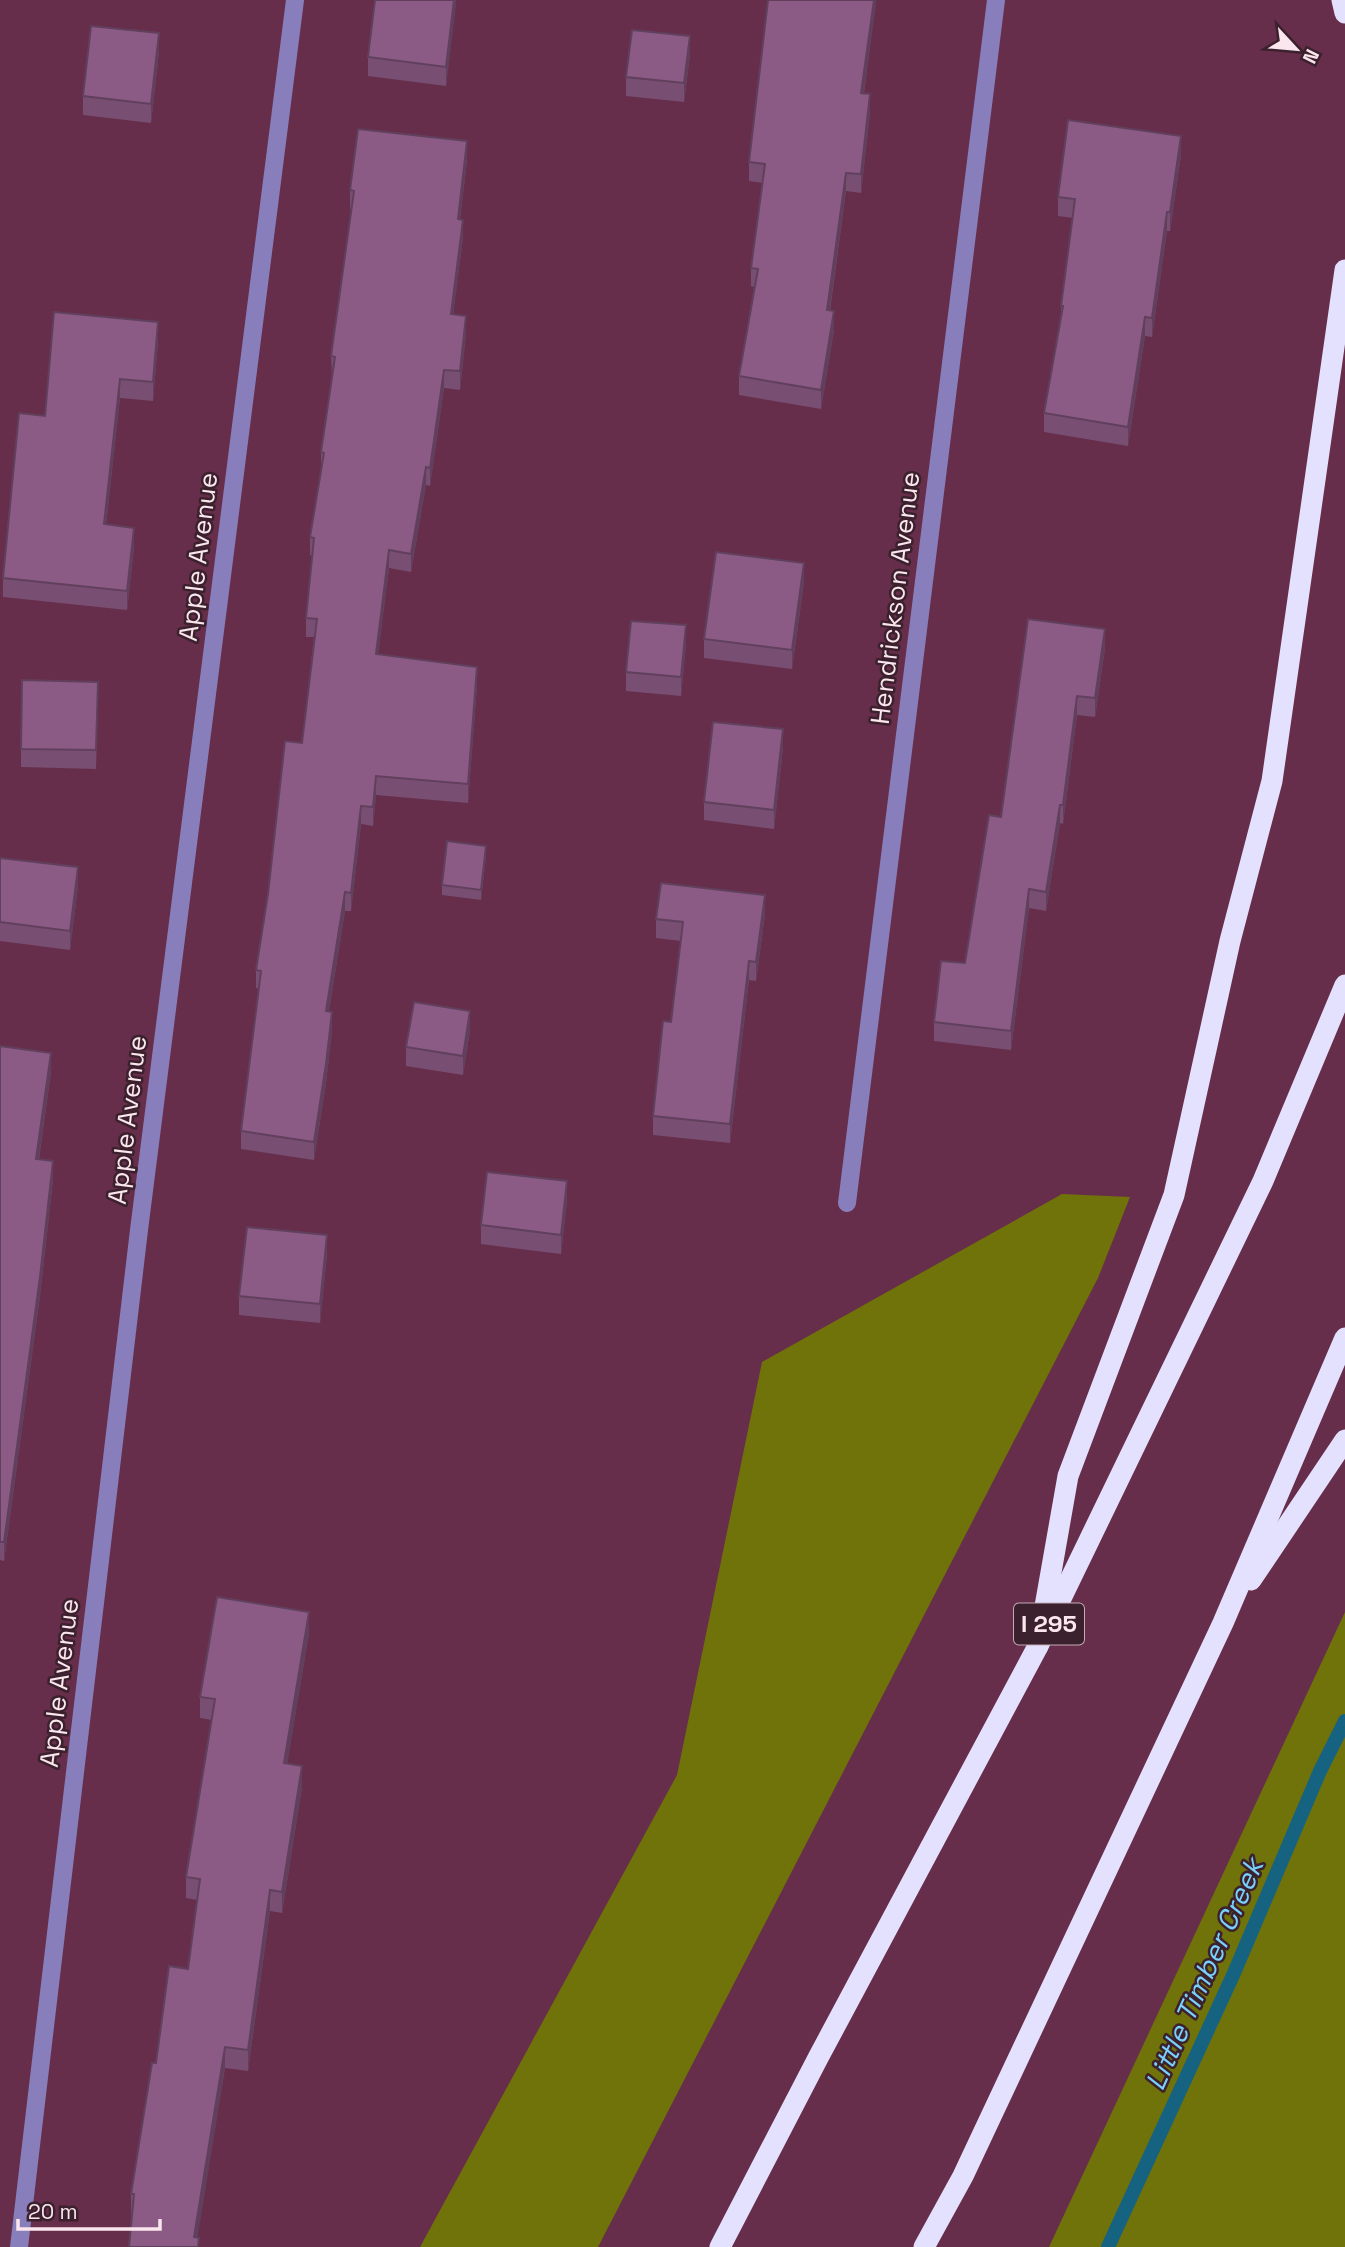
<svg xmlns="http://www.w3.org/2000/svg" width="1345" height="2247" font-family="'Space Grotesk',sans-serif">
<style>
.forest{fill:#70720a}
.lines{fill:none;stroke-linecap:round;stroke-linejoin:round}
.stream{stroke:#166281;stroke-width:14}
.minor{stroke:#887ebb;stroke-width:18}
.highway{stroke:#e4e1fe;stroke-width:21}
.wall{fill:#784e72}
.shaded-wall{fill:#61405d}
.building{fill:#8b5b85;stroke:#61405d;stroke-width:2}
.labels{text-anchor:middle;stroke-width:5;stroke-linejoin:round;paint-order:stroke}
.shield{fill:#3b212d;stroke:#c1abb4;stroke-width:2}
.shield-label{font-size:24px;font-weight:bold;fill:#fbe6ee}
.street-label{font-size:26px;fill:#fbe6ee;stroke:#3b212d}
.water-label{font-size:28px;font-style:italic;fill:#79d0fa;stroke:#3b212d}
</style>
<rect width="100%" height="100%" fill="#662e4a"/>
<g class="forest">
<polygon points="1062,1194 1130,1197 1098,1278 598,2247 420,2247 677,1775 762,1362"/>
<polygon points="1345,1612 1345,2247 1049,2247"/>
</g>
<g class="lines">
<polyline class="stream" points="1108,2247 1234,1973 1320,1771 1345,1721"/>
<g class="minor">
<polyline points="847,1203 996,0"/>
<polyline points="19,2247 139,1230 295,0"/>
</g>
<g class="highway">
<polyline points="1342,0 1345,13"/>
<polyline points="1251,1580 1345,1440"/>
<polyline points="1038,1646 1068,1476 1174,1195 1230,941 1272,781 1345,270"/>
<polyline points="720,2247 818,2058 1038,1646 1263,1181 1345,985"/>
<polyline points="924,2247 963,2176 1223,1623 1345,1338"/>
</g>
</g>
<g class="wall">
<polygon points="456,0 446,86 368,76 368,57"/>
<polygon points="876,0 864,93 870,113 861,193 846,191 830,311 834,330 821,409 739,395 739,376 754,287 751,286 751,268 763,183 749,181 749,162"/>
<polygon points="159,52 151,123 83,115 83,96"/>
<polygon points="690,55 684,102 626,96 626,77"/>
<polygon points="1181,155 1170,231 1167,231 1152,337 1145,336 1128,446 1044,432 1044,413 1061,317 1061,306 1073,218 1058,216 1058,197"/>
<polygon points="467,160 460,219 463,238 453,314 466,334 460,390 444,388 430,486 426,485 411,572 389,568 378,654 477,685 468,803 376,795 373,826 361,824 351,911 345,911 329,1011 332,1030 326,1083 314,1160 241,1149 241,1131 259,989 256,988 256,970 302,743 314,637 306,637 306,618 312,556 310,555 310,537 321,471 321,452 332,375 331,356 351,209 350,209 350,190"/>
<polygon points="158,341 153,401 120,398 106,525 134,547 127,610 3,597 3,578 45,416"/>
<polygon points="804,582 792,669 704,658 704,639"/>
<polygon points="686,644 681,696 626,691 626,672"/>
<polygon points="1105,648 1095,717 1077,715 1063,824 1060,823 1046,911 1029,908 1011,1050 934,1041 934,1022 965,963 1001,817"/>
<polygon points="98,701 96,769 21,767 21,749"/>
<polygon points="783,748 774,829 704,820 704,802"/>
<polygon points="486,855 481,900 442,895 442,885"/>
<polygon points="0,858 78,886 70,950 0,941"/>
<polygon points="765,914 756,981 749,980 730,1143 653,1135 653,1116 671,1022 681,941 656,938 656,919"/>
<polygon points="470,1030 463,1075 406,1066 406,1047"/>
<polygon points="0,1046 51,1072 39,1159 53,1180 40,1296 4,1561 0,1560"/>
<polygon points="567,1200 561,1254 481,1244 481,1225"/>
<polygon points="327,1254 320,1323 239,1315 239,1296"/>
<polygon points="309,1633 287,1764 302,1787 282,1913 270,1911 248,2071 225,2068 197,2237 199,2247 131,2215 131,2194 156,2063 188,1969 197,1900 186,1898 186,1877 212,1720 200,1718 200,1697"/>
</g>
<g class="shaded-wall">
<polygon points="454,0 456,0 456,6 446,86 446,67"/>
<polygon points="874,0 876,0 876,5 861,112 861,93"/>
<polygon points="159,33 159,52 151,123 151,104"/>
<polygon points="690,36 690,55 684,102 684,83"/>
<polygon points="870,94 870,113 861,193 861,174"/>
<polygon points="1181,136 1181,155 1170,231 1170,212"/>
<polygon points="467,141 467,160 458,237 458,219"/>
<polygon points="846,173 846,191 827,329 827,310"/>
<polygon points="1167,212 1167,231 1152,337 1152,318"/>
<polygon points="463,220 463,238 451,332 451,314"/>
<polygon points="834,311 834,330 821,409 821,390"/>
<polygon points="466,316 466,334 460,390 460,371"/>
<polygon points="1145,317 1145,336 1128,446 1128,427"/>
<polygon points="158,322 158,341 153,401 153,382"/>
<polygon points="444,370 444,388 430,486 430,468"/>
<polygon points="120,379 120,398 104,543 104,524"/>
<polygon points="426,467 426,485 411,572 411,554"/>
<polygon points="134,528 134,547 127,610 127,591"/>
<polygon points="389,550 389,568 376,672 376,654"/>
<polygon points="804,563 804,582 792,669 792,650"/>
<polygon points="686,625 686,644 681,696 681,677"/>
<polygon points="1105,629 1105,648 1095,717 1095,698"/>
<polygon points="477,667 477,685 468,803 468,784"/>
<polygon points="1077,696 1077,715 1063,824 1063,805"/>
<polygon points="783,729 783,748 774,829 774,810"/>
<polygon points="376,776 376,795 373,826 373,807"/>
<polygon points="1060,805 1060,823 1046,911 1046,892"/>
<polygon points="361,806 361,824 351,911 351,893"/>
<polygon points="486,846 486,855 481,900 481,890"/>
<polygon points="78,867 78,886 70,950 70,931"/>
<polygon points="1029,889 1029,908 1011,1050 1011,1031"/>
<polygon points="345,892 345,911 326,1029 326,1011"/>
<polygon points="765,895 765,914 756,981 756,962"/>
<polygon points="749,961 749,980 730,1143 730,1124"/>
<polygon points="470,1011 470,1030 463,1075 463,1056"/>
<polygon points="332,1012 332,1030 326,1083 314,1160 314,1142"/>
<polygon points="51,1053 51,1072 36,1178 36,1159"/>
<polygon points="53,1161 53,1180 40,1296 4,1561 4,1542"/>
<polygon points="567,1181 567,1200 561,1254 561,1235"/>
<polygon points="327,1235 327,1254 320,1323 320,1304"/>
<polygon points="309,1612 309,1633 284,1784 284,1763"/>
<polygon points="302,1766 302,1787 282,1913 282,1892"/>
<polygon points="270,1890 270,1911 248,2071 248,2050"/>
<polygon points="225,2047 225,2068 196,2247 194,2237"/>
</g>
<g class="building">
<polygon points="375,0 454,0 446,67 368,57"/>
<polygon points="768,0 874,0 861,93 870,94 861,174 846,173 827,310 834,311 821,390 739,376 758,269 751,268 765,164 749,162"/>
<polygon points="91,26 159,33 151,104 83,96"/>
<polygon points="632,30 690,36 684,83 626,77"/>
<polygon points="1068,120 1181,136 1170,212 1167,212 1152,318 1145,317 1128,427 1044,413 1063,306 1061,306 1075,199 1058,197"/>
<polygon points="358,129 467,141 458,219 463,220 451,314 466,316 460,371 444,370 430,468 426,467 411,554 389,550 376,654 477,667 468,784 376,776 373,807 361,806 351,893 345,892 326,1011 332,1012 326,1064 314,1142 241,1131 261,971 256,970 268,894 285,741 302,743 317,619 306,618 314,538 310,537 324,453 321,452 335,357 331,356 354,191 350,190"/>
<polygon points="54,312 158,322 153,382 120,379 104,524 134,528 127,591 3,578 19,413 45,416"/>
<polygon points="716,552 804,563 792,650 704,639"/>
<polygon points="1028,619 1105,629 1095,698 1077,696 1063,805 1060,805 1046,892 1029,889 1011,1031 934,1022 941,961 965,963 989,815 1001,817"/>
<polygon points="631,621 686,625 681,677 626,672"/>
<polygon points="22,680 98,682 96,750 21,749"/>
<polygon points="713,722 783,729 774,810 704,802"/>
<polygon points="447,841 486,846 481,890 442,885"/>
<polygon points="0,858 78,867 70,931 0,922"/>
<polygon points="661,883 765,895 756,962 749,961 730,1124 653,1116 663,1021 671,1022 683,922 656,919"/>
<polygon points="414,1002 470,1011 463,1056 406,1047"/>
<polygon points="0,1046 51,1053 36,1159 53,1161 40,1277 4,1542 0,1542"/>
<polygon points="487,1172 567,1181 561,1235 481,1225"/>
<polygon points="247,1227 327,1235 320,1304 239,1296"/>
<polygon points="217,1597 309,1612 284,1763 302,1766 282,1892 270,1890 248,2050 225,2047 194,2237 199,2238 198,2247 129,2247 134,2194 131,2194 152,2063 156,2063 169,1966 188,1969 200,1879 186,1877 215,1699 200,1697"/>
</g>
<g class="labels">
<rect class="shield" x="1014" y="1603.5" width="70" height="41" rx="5"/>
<g class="shield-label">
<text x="1049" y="1632">I 295</text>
</g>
<g class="street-label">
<text transform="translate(198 557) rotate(-83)" y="9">Apple Avenue</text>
<text transform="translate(895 598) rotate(-83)" y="9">Hendrickson Avenue</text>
<text transform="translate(127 1120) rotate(-83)" y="9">Apple Avenue</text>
<text transform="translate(59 1683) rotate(-83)" y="9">Apple Avenue</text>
</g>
<g class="water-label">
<text transform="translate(1204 1974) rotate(-66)" y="10">Little Timber Creek</text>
</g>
</g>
<g transform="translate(1296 49) rotate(116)" stroke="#3b212d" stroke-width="5" paint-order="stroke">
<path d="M0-5L12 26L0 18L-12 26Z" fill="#fbe6ee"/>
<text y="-10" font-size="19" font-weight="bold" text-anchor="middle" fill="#fbe6ee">N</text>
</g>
<path d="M18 2219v10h142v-10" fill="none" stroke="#fbe6ee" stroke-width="3.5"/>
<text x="28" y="2219" font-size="21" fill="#fbe6ee" stroke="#3b212d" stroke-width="5" paint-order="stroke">20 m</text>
</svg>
